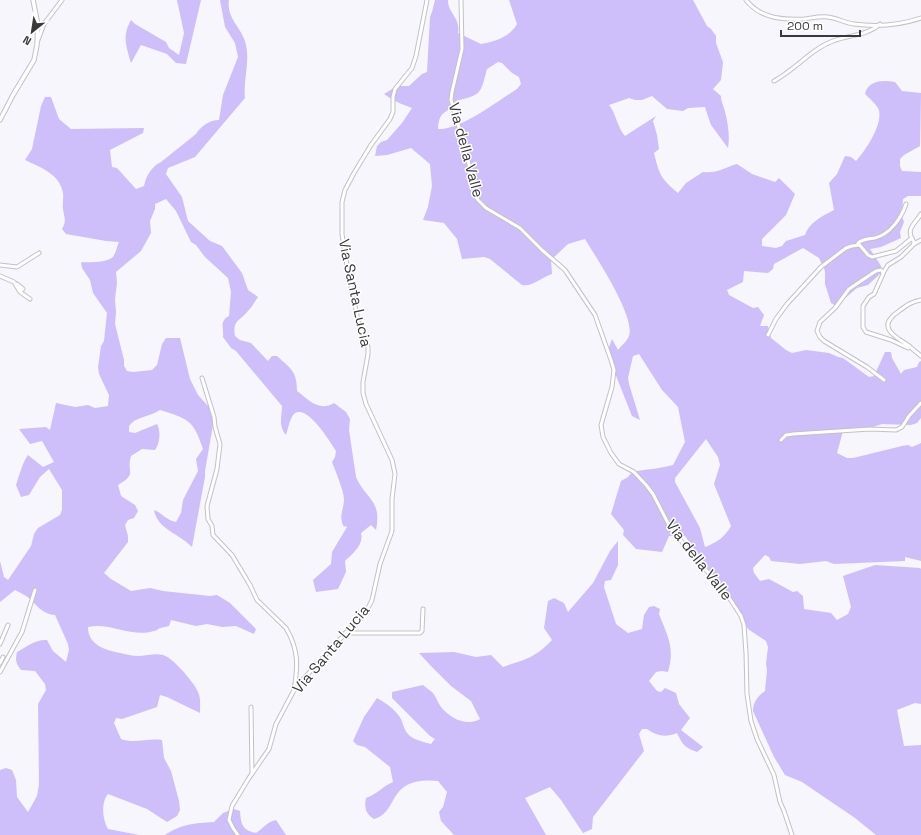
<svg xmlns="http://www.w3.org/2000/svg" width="921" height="835" font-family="'Space Grotesk',sans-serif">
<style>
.forest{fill:#cebefa;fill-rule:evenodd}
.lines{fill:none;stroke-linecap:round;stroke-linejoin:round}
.minor-casing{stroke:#c2c1c7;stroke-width:5}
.major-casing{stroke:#c2c1c7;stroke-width:5.5}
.minor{stroke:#fff;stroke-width:3}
.major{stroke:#fff;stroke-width:3.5}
.labels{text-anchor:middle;stroke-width:3;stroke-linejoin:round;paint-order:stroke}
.street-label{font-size:15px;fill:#39383a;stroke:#fff}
</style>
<rect width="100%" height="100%" fill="#f7f6fc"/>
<g class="forest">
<path d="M177,0H201L186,64L176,63L167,54L141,45L131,63C126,45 122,36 131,20L135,24L166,42L169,48L179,55L184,33Z"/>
<path d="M220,0H229C226,19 243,28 246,45C250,63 243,80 245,98L195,157L168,168L166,174L182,197L188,221L210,241L222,246L242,273L248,290L258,297C255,301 252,307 248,311C240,321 232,320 235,336L240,340L251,343L268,361L272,356H277C291,369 297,371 297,391C309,400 319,412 334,403L346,412L350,419L349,430L356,477C366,500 382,499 376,530L371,525L361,533C364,545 353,553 345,561L346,572L338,589L316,592L313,580L331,564L332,552L347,527L345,526L344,527C338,516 344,510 344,499C344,491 335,470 332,462L335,457L336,451C330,442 307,403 294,414C290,418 288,429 286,435C278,425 282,417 282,406L236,351L231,348L223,337C224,328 219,321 229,316L231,292L228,278L205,257L196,245L191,242L176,211L166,199L155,204V209L150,221L151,233L141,251L116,272L117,283L115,299L116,312L115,324L124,360V366L127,371L133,372L152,370L157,365L162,344L166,338H180L190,379L198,395L209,407L214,419L205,471V477L192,547C180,534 157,529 154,510C162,513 166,520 176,522L181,513L183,500L198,471L196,459L203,449C193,419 188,419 160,410C150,417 136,416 129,426V432L135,433L157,424C161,432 160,443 155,450L142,449L131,456C126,473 138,473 118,485L121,496L135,505L138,511L134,518L128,520L125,525L128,536V542L104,573L111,579L131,591L150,588L163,591L210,596L217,595L230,603L256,629L254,634L236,626L222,627L207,624L196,626L171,620L169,626C166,627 163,627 160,628C156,630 158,630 154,631C132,638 110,622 88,627C88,645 105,650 120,653C126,654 132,656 138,656C146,656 155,653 163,655C172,657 194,682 198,692C201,699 200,705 200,713L167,697L160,695L157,707L122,719L116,718L114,723L121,739C134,744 148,738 162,740L164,758L171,771L179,801L180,810L177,816L167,822L147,809L108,794C101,802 102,819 108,829L139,835H0V770L6,768L12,770L16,780L17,797L28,812L37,796L39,784L38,704L46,690L45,684L35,671L21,670C16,664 15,660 17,652C26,647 36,639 47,640L53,651L66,662L69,650L68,644L55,615C44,615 36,605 29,598C25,595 19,592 15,590L0,602V561L4,577L8,580L31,546L34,534L38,528L60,515L62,510V490L49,469L40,477L29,495L21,497L16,485C19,476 23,461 28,455L43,467L54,462L42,441L30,444L19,429L46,427L50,430L56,403L75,407L88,405L95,408L108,406L109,395L99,374L98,367L101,346L104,341L107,313L93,293L90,280L82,268L81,262C89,263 108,262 113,257C116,253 117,246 119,242L106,241L66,234L62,229C67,221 64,217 63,209C62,204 64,198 63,193C60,174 40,167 25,160L32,149L41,106L45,97H51L59,119L71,129L144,128L143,133L110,150L112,167L117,168L136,189L144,186C146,176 152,166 161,162L196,134C201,126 210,120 219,120L223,95L238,57L235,43L225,27Z"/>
<path d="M435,0H448C447,12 461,18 458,33L481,44C494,42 510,37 517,24L509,0H693L707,26L711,29L716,36V43L723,62L721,80L713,89L721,96C721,102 724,106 725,112C728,123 730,137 728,148L711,125L705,107L688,108L683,111L667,109L652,96L642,100H635L629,98L609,105C616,113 617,127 625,136L656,116L653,121L657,135L659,149L654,153C659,174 661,179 678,193L686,183L703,172C716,174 726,167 737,164L752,174L775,182L779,178L795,194L786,215L762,239V246L776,248L782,246L786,241L805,235C809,222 823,216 834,210L829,183L837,174L845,156L851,157L856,161C865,151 885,122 878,108C875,103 869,98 865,94C868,80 883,80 895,82L902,91L921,93L920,146L904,155L900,159V166L902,171L921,172V196H908L903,199L902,217L904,222L900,232L901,238L881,247L870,249L881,266L882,272L868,285L857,288L836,306L831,303L825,284V271L819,258L803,248L774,264L773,269L768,273L744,271L743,282L727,290L729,295L753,308L758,307L764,315L760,326H768L771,338L786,350L792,353L806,350L829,353L838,357L843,358L869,377L874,376L885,352H891L892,358L901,374L904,370L917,367L919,362L921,361V418L917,423L911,425L882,424L870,428L843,431L837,453L847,458H853L902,446L908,445L912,447L921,443V561L905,557V561L834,564L826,561L800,564L771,561L769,557L765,555L753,568L754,573L760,581L769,579L793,592L797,591L803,596L804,609L831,613L837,620L848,614L851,607L843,576L875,565L920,568L921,569V704L915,703L897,710L904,746L921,745V835H876L855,818L802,782L785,775L774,757L753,711C753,702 758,696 765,691L767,670L766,664L768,647L766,641L748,629L740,615L685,536H669L662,552L636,549L623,535L624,530L611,514L621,481L628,477L632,472C646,469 659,469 673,465L685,442L678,407L662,390L639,354L633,356L628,378L629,384L640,420L632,416L607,353L612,339L618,350C621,346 626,342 628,338C639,321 595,256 585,239L568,244L551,260L552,274C542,277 532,287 522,285L490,259L484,257L462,259L457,239L444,223L423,220L428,207L432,186L430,164L411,148L387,155L375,156L377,146L381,142L387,140L402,123L412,108C401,104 394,101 384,94L397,86H409L422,74L427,72L430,17L432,12ZM498,62L502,63L512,73L519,77L521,84L517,89C498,101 459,131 438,129C439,107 450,115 456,101C482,94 480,95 487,69ZM706,439L718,457L720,465L714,484L731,526C725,537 716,543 705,547L700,528L675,482V478Z"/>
<path d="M618,541V565L611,580L605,581L604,587L616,624L628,633L642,629L644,615L649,607L654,606L660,609L659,614C668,637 675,648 668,672L662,671L656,672L649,681L657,691L661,692L665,688L676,693L679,704L690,718L681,730L703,747L697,752C684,747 683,745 677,733C665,738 657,736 647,729H642L639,734L644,751L593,817L592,829L583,833L561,800L550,787L525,798L546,835H454L441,821L439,812L443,807L447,792L438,781C427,780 414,780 404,787C391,796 391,815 374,819C366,814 364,808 366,798C376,795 383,786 393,782L390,767L365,747L357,745L353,741L364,717L377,698C386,703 396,710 401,719C404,726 404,731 410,736C415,740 424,742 431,744L435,739L430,736L392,698V692L423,685C426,688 430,690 433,693C436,697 438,703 441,707C450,718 466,727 480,719L471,701L451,686L431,666L419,653L454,652L476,657L491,655L503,667C526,659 535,658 552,640L544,628L548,601L554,598L564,603L568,612L593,583L610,551Z"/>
<path d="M234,809L240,811C241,824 242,830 256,833C264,828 266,822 276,820L286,835H165C182,824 194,823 214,822L223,813Z"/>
</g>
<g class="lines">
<defs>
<g id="minor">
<polyline points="461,0 462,49 452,92 451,100 467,155 475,194 478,200 486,208 520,228 542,250 565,270 595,315 611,360 614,370 612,387 601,425 603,437 611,453 619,464 634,472 647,486 653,494 671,529 728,596 741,616 744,625 746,653 747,694 751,721 757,739 774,775 780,802 784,811 792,835"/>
<path d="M746,0C760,18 781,20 804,19C812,18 820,16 828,17C837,18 845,23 854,24C876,27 900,25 921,18"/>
<polyline points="38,40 44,24 62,0"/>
<path d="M774,81C795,70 811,49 833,41C848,35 867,36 880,24"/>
<path d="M906,204C901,219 890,234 875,238C870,239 862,239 858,243L868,255L872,257L896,251L912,238"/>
<polyline points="914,244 921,240"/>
<polyline points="0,265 17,267 39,253"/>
<path d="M883,273L888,265L901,257L914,244V242C905,229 914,225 921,214"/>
<polyline points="0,276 14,282 20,292 30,299"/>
<polyline points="17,284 23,289 22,290 19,290"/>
<polyline points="768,335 776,319 787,304 821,267 846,248 852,246 859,245"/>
<polyline points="909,346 921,356"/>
<path d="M202,378L214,417L215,427L220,444L217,469L207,506L208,519L212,526L213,535L232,555L250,585L257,600L286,628C299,650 298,666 294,690"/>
<path d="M884,380L867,367L824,341L820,337L817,331L820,322L835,308L849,289L876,271L881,270L883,272V274L874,294L869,297L863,306V327L866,332L891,340L908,348L909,346C900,339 879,330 892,317C894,314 897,313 899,311C907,305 911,302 921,300"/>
<polyline points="781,440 786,435 793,434 870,429 896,430 902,427 909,416 921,403"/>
<polyline points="345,633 420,633 422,631 423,609"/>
<polyline points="0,644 8,625"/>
<polyline points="0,663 3,657"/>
<polyline points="0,672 22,632 35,590"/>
<polyline points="251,707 252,774"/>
<polyline points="238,835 233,828 229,820 232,806 249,778 269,749 276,724 293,692 306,676 367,610 372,600 380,564 392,531 392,499 395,474 392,460 366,404 363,393 363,382 368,354 368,347 359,325 348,272 342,234 342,202 345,190 354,173 371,145 390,119 393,112 393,97 395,89 412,68 416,56 427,0"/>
</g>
<polyline id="major" points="0,120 13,95 34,60 37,45 38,25 33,0"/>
</defs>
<use href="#minor" class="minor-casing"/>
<use href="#major" class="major-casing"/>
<use href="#minor" class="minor"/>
<use href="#major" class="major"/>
</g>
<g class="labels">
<g class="street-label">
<text transform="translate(466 150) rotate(75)" y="5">Via della Valle</text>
<text transform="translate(355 293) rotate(78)" y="5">Via Santa Lucia</text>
<text transform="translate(699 560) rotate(52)" y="5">Via della Valle</text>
<text transform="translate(331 649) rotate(-50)" y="5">Via Santa Lucia</text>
</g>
</g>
<g transform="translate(32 32) rotate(210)" stroke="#ffffff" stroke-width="3" paint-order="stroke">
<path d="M0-3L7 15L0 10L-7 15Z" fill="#39383a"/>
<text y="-6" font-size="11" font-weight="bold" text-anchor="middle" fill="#39383a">N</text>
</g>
<path d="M781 30v6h79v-6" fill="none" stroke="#39383a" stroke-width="2"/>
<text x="787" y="30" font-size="12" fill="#39383a" stroke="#ffffff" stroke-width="3" paint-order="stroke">200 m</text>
</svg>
